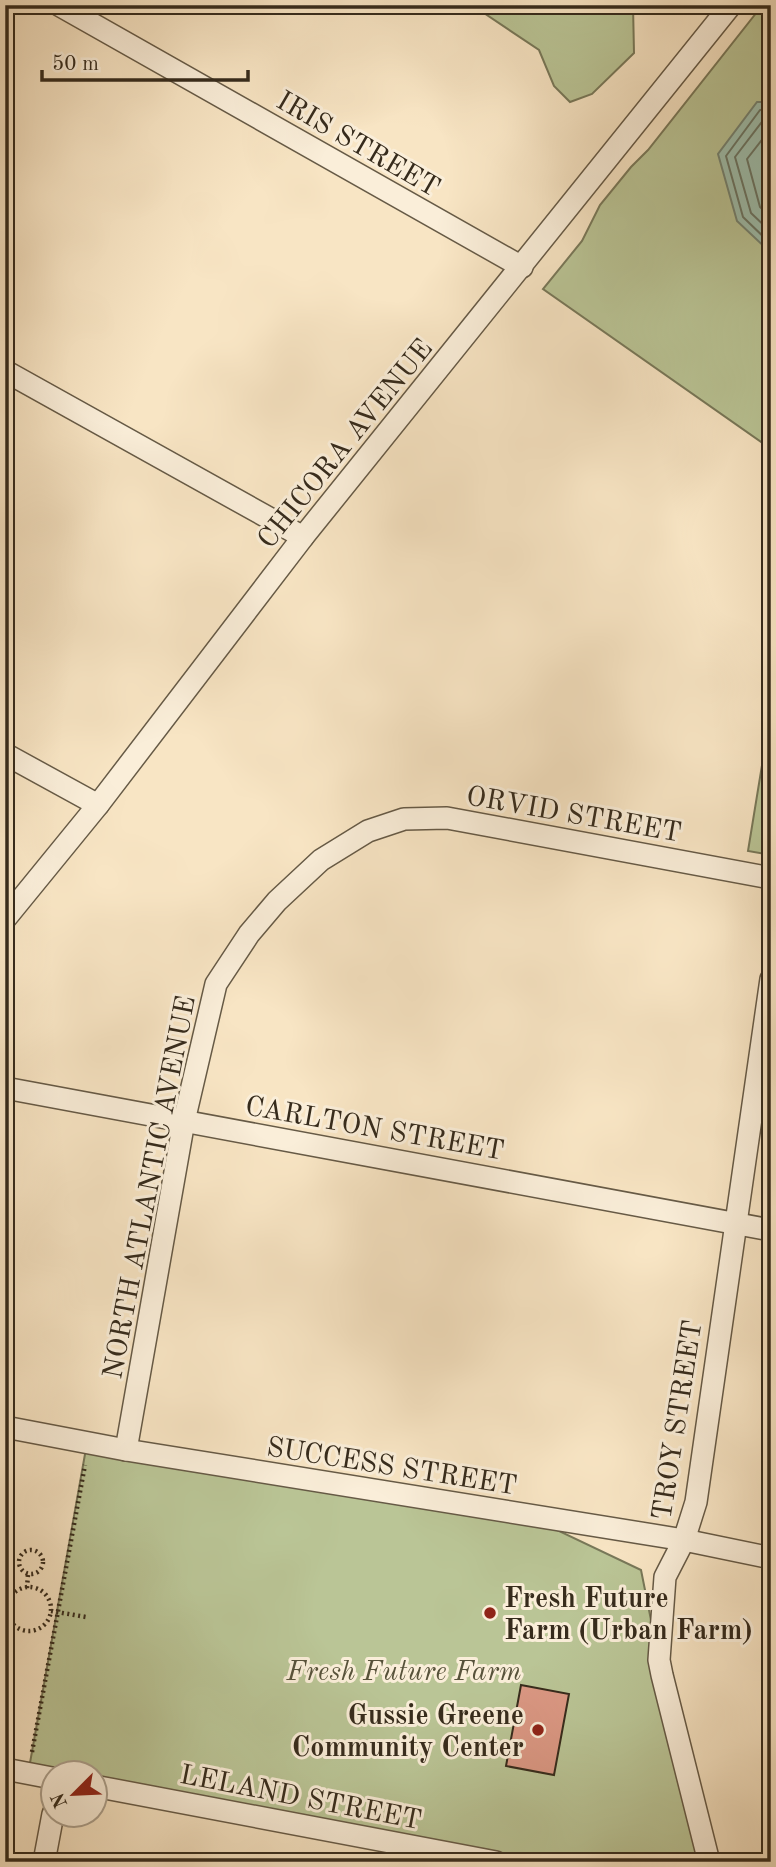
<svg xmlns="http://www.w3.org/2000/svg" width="776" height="1867" font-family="'Old Standard TT',serif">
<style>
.green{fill:#bac596;stroke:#787859;stroke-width:2}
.water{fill:#9ec0af;stroke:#748474;stroke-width:2}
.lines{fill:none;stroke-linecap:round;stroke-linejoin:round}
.shore{stroke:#6a7666;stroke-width:2}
.building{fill:#db9884;stroke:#362b1c;stroke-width:2}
.minor-casing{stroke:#665a46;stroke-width:24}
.path{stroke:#362b1c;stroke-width:4.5;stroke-dasharray:2 3.5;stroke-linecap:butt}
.minor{stroke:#faeed9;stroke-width:21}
.poi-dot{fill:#8f2418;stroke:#faeed9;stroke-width:2.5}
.labels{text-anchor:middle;stroke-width:6;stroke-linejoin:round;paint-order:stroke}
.street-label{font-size:28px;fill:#362b1c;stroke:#faeed9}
.poi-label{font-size:28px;font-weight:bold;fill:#362b1c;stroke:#faeed9;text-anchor:start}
.park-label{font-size:28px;font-style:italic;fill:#57523a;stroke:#faeed9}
</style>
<rect width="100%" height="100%" fill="#f8e5c4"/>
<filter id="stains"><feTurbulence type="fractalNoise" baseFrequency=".00286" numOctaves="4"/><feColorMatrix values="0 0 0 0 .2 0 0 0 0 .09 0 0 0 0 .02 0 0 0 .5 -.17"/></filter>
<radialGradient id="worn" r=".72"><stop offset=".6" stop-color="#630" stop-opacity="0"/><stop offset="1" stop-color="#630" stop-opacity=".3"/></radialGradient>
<g class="green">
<polygon points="472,5 633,5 634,53 592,94 570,102 554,86 539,50"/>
<polygon points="761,7 771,17 771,449 543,289 582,241 600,205 631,167 648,150"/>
<polygon points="771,710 771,855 748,851"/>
<polygon points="87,1443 538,1521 641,1570 659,1660 709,1862 510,1862 95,1785 94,1772 28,1774"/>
</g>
<polygon class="water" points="757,102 771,102 771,253 737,221 718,154"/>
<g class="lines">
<g class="shore">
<polyline points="771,109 760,110 726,156 743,217 771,244"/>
<polyline points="771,118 764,119 735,157 751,213 771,232"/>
<polyline points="771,128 747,159 760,207 771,217"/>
</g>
</g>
<polygon class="building" points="521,1685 569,1694 554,1775 506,1766"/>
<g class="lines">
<defs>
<g id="minor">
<polyline points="59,5 522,267"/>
<polyline points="5,371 303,537"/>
<polyline points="5,754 98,805"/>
<polyline points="5,919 98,805 303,537 731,5"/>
<polyline points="5,1088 765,1229 771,1228"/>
<polyline points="5,1427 126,1450 684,1540 771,1558"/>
<polyline points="126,1450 184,1121 216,984 249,934 277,901 321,860 368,831 404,819 447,818 771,878"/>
<polyline points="5,1769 52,1778"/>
<polyline points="94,1786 496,1862"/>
<polyline points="44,1862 53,1814"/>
<polyline points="709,1862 662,1675 659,1660 665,1577 684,1540 696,1502 771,979"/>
</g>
</defs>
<use href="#minor" class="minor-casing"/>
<g class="path">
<circle cx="31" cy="1562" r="12"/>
<circle cx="29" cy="1609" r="22"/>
<polyline points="27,1588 28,1574"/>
<polyline points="51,1611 86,1617"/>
<polyline points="32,1752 85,1465"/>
</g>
<use href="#minor" class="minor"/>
</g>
<g class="poi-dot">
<circle cx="490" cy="1613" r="7"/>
<circle cx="538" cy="1730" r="7"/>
</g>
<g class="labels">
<g class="street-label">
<text transform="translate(359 143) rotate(30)" y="10">IRIS STREET</text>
<text transform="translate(344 443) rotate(-51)" y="10">CHICORA AVENUE</text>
<text transform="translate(574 813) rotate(10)" y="10">ORVID STREET</text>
<text transform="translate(375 1127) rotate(10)" y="10">CARLTON STREET</text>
<text transform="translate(148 1187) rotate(-79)" y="10">NORTH ATLANTIC AVENUE</text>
<text transform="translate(676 1420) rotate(-81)" y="10">TROY STREET</text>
<text transform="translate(392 1465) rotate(9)" y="10">SUCCESS STREET</text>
<text transform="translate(301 1796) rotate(11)" y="10">LELAND STREET</text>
</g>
<g class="poi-label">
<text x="504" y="1607">Fresh Future<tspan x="504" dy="32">Farm (Urban Farm)</tspan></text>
<text x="524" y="1724" text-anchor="end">Gussie Greene<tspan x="524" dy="32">Community Center</tspan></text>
</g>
<g class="park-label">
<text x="404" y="1680">Fresh Future Farm</text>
</g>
</g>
<rect width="776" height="1867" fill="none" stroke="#f8e5c4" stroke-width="28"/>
<rect x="7" y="7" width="762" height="1853" fill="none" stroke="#362b1c" stroke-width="3.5"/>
<rect x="14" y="14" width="748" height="1839" fill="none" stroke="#362b1c" stroke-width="2"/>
<g transform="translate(74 1794) rotate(246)"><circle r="33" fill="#faeed9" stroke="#aca08d" stroke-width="2"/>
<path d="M0-5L12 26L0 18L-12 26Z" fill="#8f2418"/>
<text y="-10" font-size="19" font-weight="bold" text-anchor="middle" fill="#362b1c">N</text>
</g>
<path d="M42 70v10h206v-10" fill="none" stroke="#362b1c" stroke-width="3.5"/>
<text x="52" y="70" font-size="21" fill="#362b1c" stroke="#faeed9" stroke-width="5" paint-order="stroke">50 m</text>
<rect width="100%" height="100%" filter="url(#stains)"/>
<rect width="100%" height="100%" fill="url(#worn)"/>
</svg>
